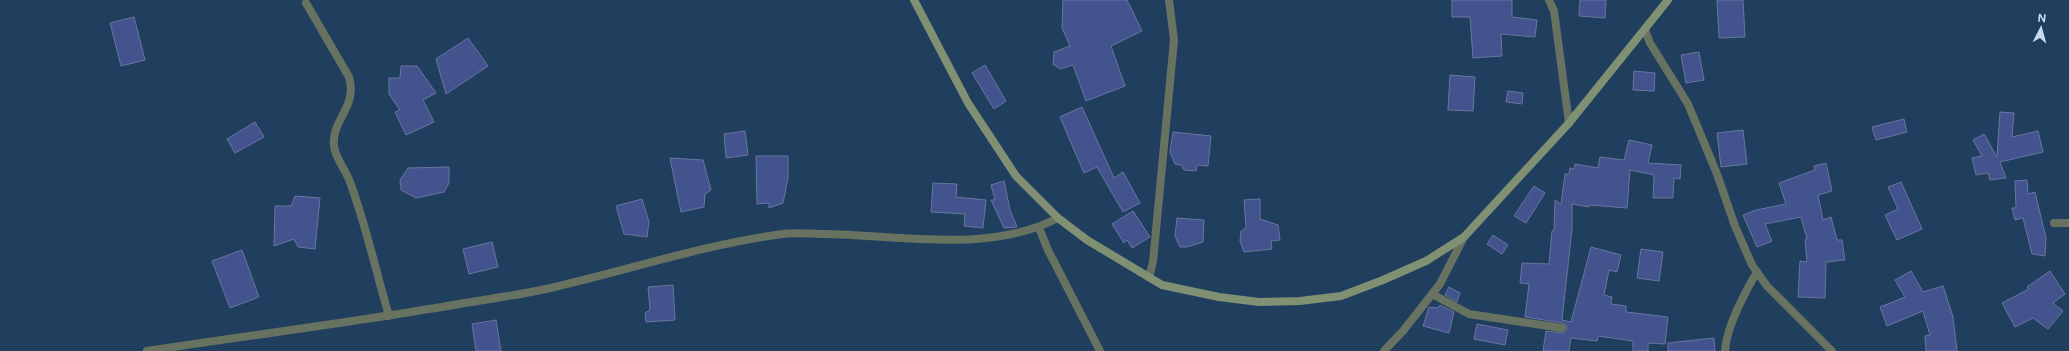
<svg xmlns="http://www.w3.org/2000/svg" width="2069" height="351" font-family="'Public Sans',sans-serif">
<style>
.building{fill:#43538e;stroke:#69769f}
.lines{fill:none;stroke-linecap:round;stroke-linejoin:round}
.minor{stroke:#687260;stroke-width:8}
.tertiary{stroke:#687260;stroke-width:8}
.secondary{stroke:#809073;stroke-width:8}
</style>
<rect width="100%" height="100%" fill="#203e5e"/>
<g class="building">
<polygon points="1063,0 1127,0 1142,31 1111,46 1125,86 1086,101 1073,65 1060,69 1053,64 1054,52 1070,46 1062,28"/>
<polygon points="1452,0 1512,0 1512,17 1537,20 1535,37 1501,34 1502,56 1473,58 1470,17 1452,17"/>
<polygon points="1580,0 1606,0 1605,18 1579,16"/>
<polygon points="1717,0 1743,0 1745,37 1719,38"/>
<polygon points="134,17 145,60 121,66 110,23"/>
<polygon points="468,38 488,66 446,94 436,59"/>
<polygon points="1699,52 1704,80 1686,83 1681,55"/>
<polygon points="985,65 1006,101 994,109 972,73"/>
<polygon points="401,66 417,66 436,93 423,100 434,122 406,135 395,112 400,110 389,94 389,78 400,78"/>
<polygon points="1634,71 1655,73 1654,91 1633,90"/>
<polygon points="1450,75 1475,77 1473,111 1448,110"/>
<polygon points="1508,91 1523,93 1522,104 1506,102"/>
<polygon points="1082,107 1114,178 1123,172 1140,203 1123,212 1097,167 1084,173 1060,117"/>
<polygon points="2000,112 2014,113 2012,137 2038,131 2043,152 2000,162 2006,178 1990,180 1988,173 1976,175 1972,158 1982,156 1973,140 1984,134 1997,157"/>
<polygon points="1904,119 1907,132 1876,140 1872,127"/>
<polygon points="255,122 264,137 235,153 227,139"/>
<polygon points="1743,130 1747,164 1721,167 1717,133"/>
<polygon points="745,131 748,155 726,158 724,134"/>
<polygon points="1173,132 1211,136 1208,166 1197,165 1196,171 1184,170 1181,165 1175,164 1170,152"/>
<polygon points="1629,140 1652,145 1648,163 1681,165 1680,179 1674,178 1673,198 1653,198 1654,175 1630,170 1627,208 1590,205 1589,207 1572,204 1572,229 1562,320 1571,322 1591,247 1621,255 1617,272 1609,270 1604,295 1612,297 1611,304 1626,306 1626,312 1668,317 1665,344 1648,343 1648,351 1633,351 1633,341 1598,336 1597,341 1571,338 1569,351 1543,351 1546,331 1564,333 1566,331 1567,326 1563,323 1525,317 1529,284 1520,283 1522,263 1549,264 1552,231 1554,231 1555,200 1561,204 1565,174 1569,174 1570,168 1574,169 1575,164 1598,168 1600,157 1624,160"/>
<polygon points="756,156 788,156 788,178 783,203 769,208 769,203 757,204"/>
<polygon points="670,158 703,160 711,190 705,194 704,207 681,212"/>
<polygon points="1826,163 1832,191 1818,195 1823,220 1831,217 1837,240 1842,240 1845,260 1826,262 1825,298 1798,297 1800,261 1807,262 1805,240 1807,239 1801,217 1765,224 1772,241 1757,247 1743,215 1756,210 1786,204 1779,183 1815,170 1814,166"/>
<polygon points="449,167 449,183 444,192 416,198 401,190 400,180 408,168"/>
<polygon points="2027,180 2028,194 2035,192 2046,238 2045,256 2032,254 2023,218 2015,220 2012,208 2016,208 2015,181"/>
<polygon points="1004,181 1010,210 1017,227 1004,228 991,200 995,200 991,185"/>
<polygon points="1901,182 1922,229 1897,240 1885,215 1898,209 1888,187"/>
<polygon points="933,183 957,184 956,197 986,200 983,228 964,226 965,214 931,212"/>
<polygon points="1534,186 1545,193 1526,223 1514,216"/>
<polygon points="295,196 320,198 315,249 298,247 294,239 274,246 275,206 291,206"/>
<polygon points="642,199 649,222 647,237 624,234 616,206"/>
<polygon points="1260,199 1260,219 1278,225 1280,240 1271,241 1272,249 1244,252 1240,241 1241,231 1246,228 1244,200"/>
<polygon points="1133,211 1150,237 1132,248 1127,240 1124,243 1112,224"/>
<polygon points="1177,218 1204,220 1203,242 1187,247 1180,247 1175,236"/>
<polygon points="1493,235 1508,245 1502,254 1487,244"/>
<polygon points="492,242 498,267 469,274 463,249"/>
<polygon points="1641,249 1663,252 1659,281 1637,278"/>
<polygon points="242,250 259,297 230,308 212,261"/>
<polygon points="1911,271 1923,292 1943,286 1953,317 1957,351 1926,351 1925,336 1930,335 1923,311 1887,326 1880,307 1905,297 1895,280"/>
<polygon points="2050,271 2065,294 2053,303 2063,311 2048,329 2033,318 2015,327 2002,303 2029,289 2027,287"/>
<polygon points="673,285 675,320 646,322 645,313 650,310 648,287"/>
<polygon points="1449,287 1460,293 1457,302 1445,295"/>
<polygon points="1440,305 1454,312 1449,333 1423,326 1429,307 1438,308"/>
<polygon points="496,320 501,351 476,351 472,324"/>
<polygon points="1477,324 1508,330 1505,345 1474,339"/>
<polygon points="1714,338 1715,351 1668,351 1668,343"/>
</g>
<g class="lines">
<g class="minor">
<polyline points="1549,0 1554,11 1569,123"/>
<path d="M306,3L349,77C358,107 331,120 334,146C335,158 346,170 350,182C366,225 376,272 389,316"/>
<polyline points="1645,30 1650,43 1688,104 1717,174 1735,226 1752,265 1767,286 1832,351"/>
<polyline points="2054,223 2069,223"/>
<polyline points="1149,277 1153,262 1174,40 1169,0"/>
<polyline points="1432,294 1469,314 1562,328"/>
<polyline points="1384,351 1403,331 1440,284 1464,237"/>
<path d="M1725,351C1726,328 1745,292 1757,272"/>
</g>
<g class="tertiary">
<polyline points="1039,228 1048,250 1100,351"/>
<path d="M147,351C251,335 356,322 459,304C488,299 518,295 546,289C625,271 702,245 782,234C796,232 810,234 824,234C899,235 989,254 1058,218"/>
</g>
<polyline class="secondary" points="914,0 968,103 1016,176 1058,218 1087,240 1162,285 1219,297 1259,302 1300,301 1341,296 1383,280 1426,261 1464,237 1569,123 1668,0"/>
</g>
<g transform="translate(2041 28) rotate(6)" stroke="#203e5e" stroke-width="3" paint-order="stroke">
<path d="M0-3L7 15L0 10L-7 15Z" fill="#cadbef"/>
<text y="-6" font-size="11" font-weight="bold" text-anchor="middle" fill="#cadbef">N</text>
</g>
</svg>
